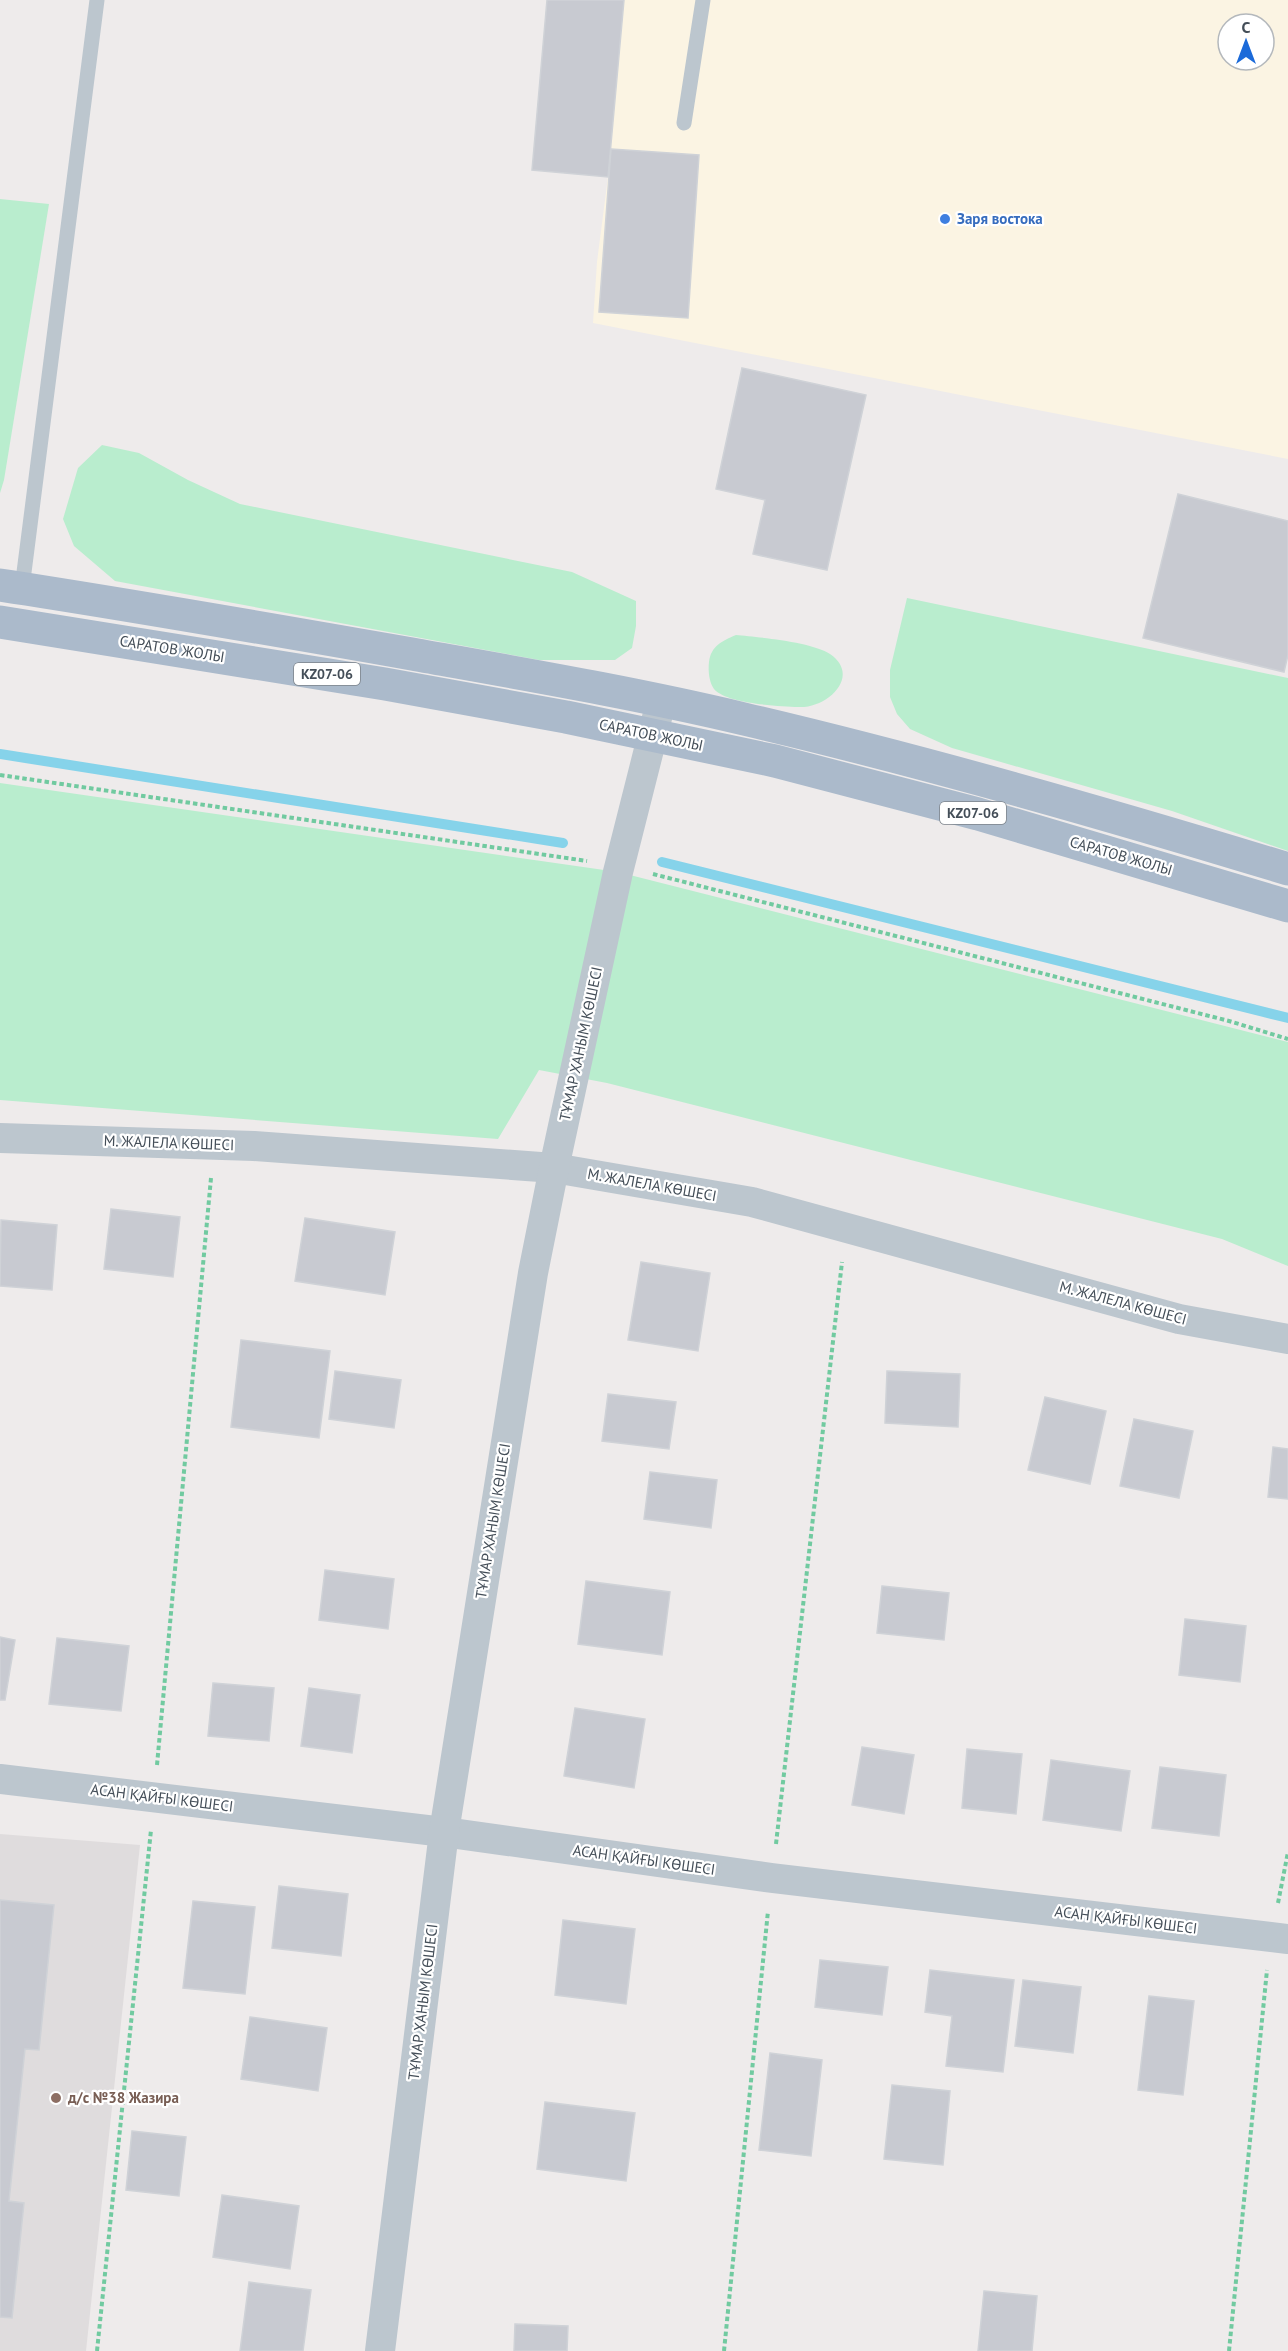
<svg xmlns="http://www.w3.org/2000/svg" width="1288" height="2351" font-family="'PT Sans',sans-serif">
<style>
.commercial{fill:#fbf4e3;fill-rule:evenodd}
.education{fill:#dfdcdd}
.green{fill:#b9edce}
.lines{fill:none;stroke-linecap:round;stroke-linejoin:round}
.stream{stroke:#86d3ea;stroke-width:10}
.building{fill:#c8cad1;stroke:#cfd2d7;stroke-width:1.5}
.path{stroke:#71caa0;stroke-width:4;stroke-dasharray:4.5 3;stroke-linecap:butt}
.lane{stroke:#bcc6ce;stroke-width:15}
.street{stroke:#bcc6ce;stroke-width:30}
.primary{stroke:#abbacb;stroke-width:33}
.shop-dot{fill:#3f7fe0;stroke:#fff;stroke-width:2}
.education-dot{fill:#8d6e63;stroke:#fff;stroke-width:2}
.labels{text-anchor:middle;stroke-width:4.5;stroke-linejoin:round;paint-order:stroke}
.shield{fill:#fff;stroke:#7c838a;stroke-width:1.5}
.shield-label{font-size:14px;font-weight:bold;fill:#444e58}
.shop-label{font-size:15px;font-weight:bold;fill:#366cbe;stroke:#fff;text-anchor:start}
.street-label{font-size:15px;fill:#444e58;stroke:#fff}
.education-label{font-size:15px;font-weight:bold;fill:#785e54;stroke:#fff;text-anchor:start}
</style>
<rect width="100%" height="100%" fill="#eeebeb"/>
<path class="commercial" d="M547,0H1288V459L593,323L597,262L608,177L532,170ZM1228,24H1264V60H1228Z"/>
<polygon class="education" points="0,1834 140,1845 86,2351 0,2351"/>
<g class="green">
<polygon points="0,199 49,204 4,480 0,493"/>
<polygon points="102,445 139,453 188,480 240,504 572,572 636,601 636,626 632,648 615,660 539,660 115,581 74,546 63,519 78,468"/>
<polygon points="907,598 1288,678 1288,851 1172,811 952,748 910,729 897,714 890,697 890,670"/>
<path d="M736,635C758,637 813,642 830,654C862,676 827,709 798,707C778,706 727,704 714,689C709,682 708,671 709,662C711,646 722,641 736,635Z"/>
<polygon points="0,783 618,872 1288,1042 1288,1266 1222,1239 607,1083 539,1070 498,1139 0,1100"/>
</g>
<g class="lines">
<g class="stream">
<polyline points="0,754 563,843"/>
<polyline points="662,862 1288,1018"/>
</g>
</g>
<g class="building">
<polygon points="547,0 624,0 608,177 532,170"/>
<polygon points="611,149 699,155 688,318 599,312"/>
<polygon points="742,368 866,395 827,570 753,554 765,500 716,489"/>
<polygon points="1178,494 1288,521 1288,655 1284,672 1143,638"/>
<polygon points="111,1209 180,1217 173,1277 104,1269"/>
<polygon points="305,1218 395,1232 385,1295 295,1281"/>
<polygon points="1,1220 57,1225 52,1290 0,1286"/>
<polygon points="641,1262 710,1273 698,1351 628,1340"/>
<polygon points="241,1340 330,1351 319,1438 231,1427"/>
<polygon points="335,1371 401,1380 394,1428 329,1419"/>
<polygon points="887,1371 960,1374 958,1427 885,1423"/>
<polygon points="608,1394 676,1402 669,1449 602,1441"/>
<polygon points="1045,1397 1106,1411 1090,1484 1028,1470"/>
<polygon points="1134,1419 1193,1431 1179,1498 1120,1486"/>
<polygon points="1273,1447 1288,1449 1288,1499 1268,1497"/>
<polygon points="650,1472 717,1480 711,1528 644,1519"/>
<polygon points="325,1570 394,1579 388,1629 319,1620"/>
<polygon points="586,1581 670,1592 662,1655 578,1644"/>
<polygon points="882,1586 949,1593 944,1640 877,1633"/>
<polygon points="1185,1619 1246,1626 1240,1682 1179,1675"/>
<polygon points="0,1637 15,1640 5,1700 0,1700"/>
<polygon points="57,1638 129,1646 121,1711 49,1704"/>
<polygon points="213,1683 274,1688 269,1741 208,1736"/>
<polygon points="309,1688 360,1695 352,1753 301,1746"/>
<polygon points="575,1708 645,1719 634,1788 564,1776"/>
<polygon points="862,1747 914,1755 904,1814 852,1805"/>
<polygon points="967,1749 1022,1754 1016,1814 962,1808"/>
<polygon points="1051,1760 1130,1771 1121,1831 1043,1820"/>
<polygon points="1160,1767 1226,1775 1219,1836 1152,1828"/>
<polygon points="279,1886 348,1894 341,1956 272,1948"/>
<polygon points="0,1900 54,1905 39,2050 25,2049 9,2201 24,2203 12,2318 0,2317"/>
<polygon points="193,1901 255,1907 245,1994 183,1988"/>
<polygon points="563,1920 635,1929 626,2004 555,1995"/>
<polygon points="820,1960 888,1967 882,2015 815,2007"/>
<polygon points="930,1970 1014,1980 1003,2072 946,2066 952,2016 925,2012"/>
<polygon points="1023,1980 1081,1987 1073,2053 1015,2046"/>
<polygon points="1149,1996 1194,2001 1183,2095 1138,2090"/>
<polygon points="250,2017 327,2028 318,2091 241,2079"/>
<polygon points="770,2053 822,2060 811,2156 759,2150"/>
<polygon points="892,2085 950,2091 943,2165 884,2159"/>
<polygon points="545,2102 635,2113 626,2181 537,2169"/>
<polygon points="132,2131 186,2137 179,2196 126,2190"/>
<polygon points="222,2195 299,2206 290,2269 213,2257"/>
<polygon points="249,2282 311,2290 303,2351 240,2351"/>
<polygon points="984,2291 1037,2296 1032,2351 978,2351"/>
<polygon points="515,2324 568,2326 567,2351 514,2351"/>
</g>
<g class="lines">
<g class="path">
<polyline points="0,775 587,861"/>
<polyline points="653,874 1229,1021 1288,1039"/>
<polyline points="157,1765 211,1178"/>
<polyline points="776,1844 842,1262"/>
<polyline points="1278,1903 1288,1852"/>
<polyline points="97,2351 151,1830"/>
<polyline points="724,2351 768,1911"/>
<polyline points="1229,2351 1267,1970"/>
</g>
<g class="lane">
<polyline points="684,123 703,0"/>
<polyline points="22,588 97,0"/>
</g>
<g class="street">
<polyline points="0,1138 254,1146 554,1168 752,1202 1179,1319 1288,1339"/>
<polyline points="0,1779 444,1832 772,1878 1288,1939"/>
<polyline points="380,2351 444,1832 533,1273 554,1168 618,872 661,702"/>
</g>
<g class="primary">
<path d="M0,585C138,606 275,630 412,654C523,674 635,693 744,719C928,762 1108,814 1288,869"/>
<polyline points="0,622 385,684 566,717 775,761 978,814 1288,906"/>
</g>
</g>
<circle class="shop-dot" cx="945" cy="219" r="6"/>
<circle class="education-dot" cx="56" cy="2098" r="6"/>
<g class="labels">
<g class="shield">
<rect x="294" y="663" width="66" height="22" rx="4.5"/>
<rect x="940" y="802" width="66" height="22" rx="4.5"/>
</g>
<g class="shield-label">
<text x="327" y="679">KZ07-06</text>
<text x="973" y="818">KZ07-06</text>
</g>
<g class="shop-label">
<text x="957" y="224">Заря востока</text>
</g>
<g class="street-label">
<text transform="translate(172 649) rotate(9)" y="5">САРАТОВ ЖОЛЫ</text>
<text transform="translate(651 735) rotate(12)" y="5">САРАТОВ ЖОЛЫ</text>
<text transform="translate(1121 856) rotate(16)" y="5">САРАТОВ ЖОЛЫ</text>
<text transform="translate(581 1044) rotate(-78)" y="5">ТҰМАР ХАНЫМ КӨШЕСІ</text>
<text transform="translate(169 1143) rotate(2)" y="5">М. ЖАЛЕЛА КӨШЕСІ</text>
<text transform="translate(652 1185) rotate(10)" y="5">М. ЖАЛЕЛА КӨШЕСІ</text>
<text transform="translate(1123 1303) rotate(15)" y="5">М. ЖАЛЕЛА КӨШЕСІ</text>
<text transform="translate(493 1521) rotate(-81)" y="5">ТҰМАР ХАНЫМ КӨШЕСІ</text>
<text transform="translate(162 1798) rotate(7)" y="5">АСАН ҚАЙҒЫ КӨШЕСІ</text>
<text transform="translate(644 1860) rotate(8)" y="5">АСАН ҚАЙҒЫ КӨШЕСІ</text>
<text transform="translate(1126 1920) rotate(7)" y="5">АСАН ҚАЙҒЫ КӨШЕСІ</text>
<text transform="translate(423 2002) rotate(-83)" y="5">ТҰМАР ХАНЫМ КӨШЕСІ</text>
</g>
<g class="education-label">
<text x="68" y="2103">д/с №38 Жазира</text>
</g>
</g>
<g transform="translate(1246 42)"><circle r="28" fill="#ffffff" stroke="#b4b8bc" stroke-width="1.5"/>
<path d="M0-4.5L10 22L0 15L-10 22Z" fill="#1b6ad9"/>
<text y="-9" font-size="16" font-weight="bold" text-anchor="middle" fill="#444e58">С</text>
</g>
</svg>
